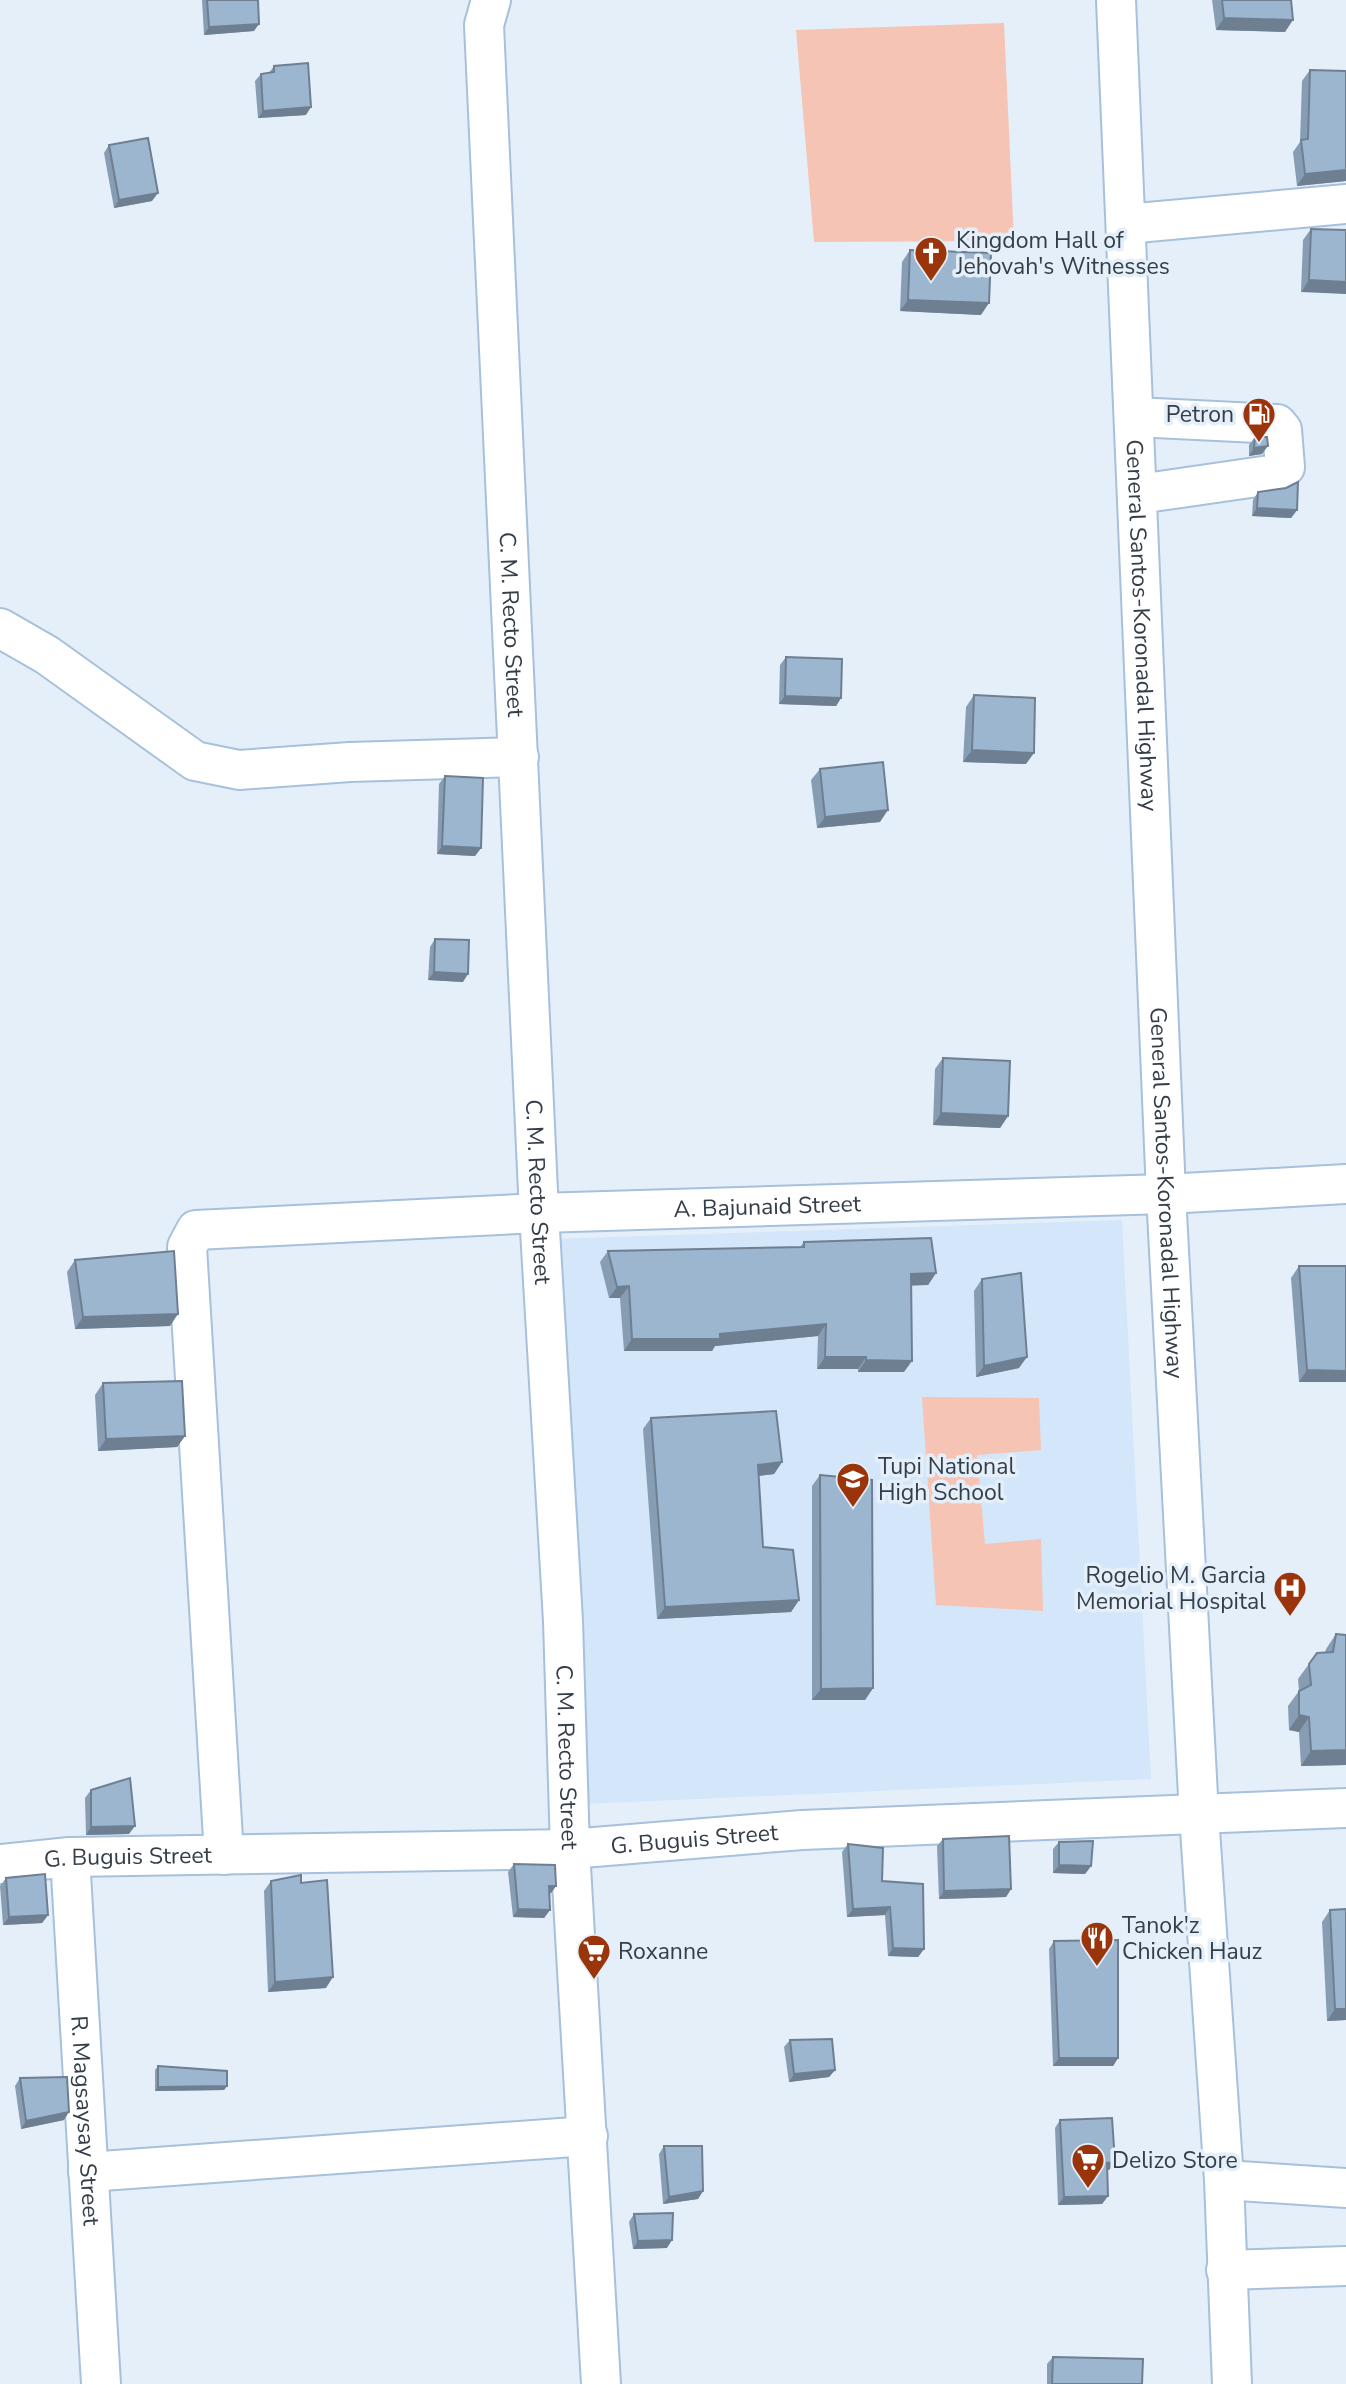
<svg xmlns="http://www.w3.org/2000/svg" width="1346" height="2384" font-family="'Nunito Sans',sans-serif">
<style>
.built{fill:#d3e6fa}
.green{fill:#f5c4b4}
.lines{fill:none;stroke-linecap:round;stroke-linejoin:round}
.minor-casing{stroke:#a7c0db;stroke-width:42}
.highway-casing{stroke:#a7c0db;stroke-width:42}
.minor{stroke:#fff;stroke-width:38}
.highway{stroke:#fff;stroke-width:38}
.wall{fill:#879db3}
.shaded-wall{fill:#6e7f92}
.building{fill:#9db6d0;stroke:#6e7f92;stroke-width:2}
.labels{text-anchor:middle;stroke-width:7;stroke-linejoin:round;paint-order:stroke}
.poi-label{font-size:23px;fill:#343e49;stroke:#e5effa;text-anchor:start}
.street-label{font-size:23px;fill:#343e49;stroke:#e5effa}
</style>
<rect width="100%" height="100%" fill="#e5effa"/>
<polygon class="built" points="1122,1220 1151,1779 584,1804 553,1239"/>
<g class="green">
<polygon points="1004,23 1014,241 814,242 796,30"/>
<polygon points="922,1397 1039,1398 1041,1450 977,1455 985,1544 1041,1539 1043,1611 936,1605"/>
</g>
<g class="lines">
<defs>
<g id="minor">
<path id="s1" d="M491,0L484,25L539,1213L563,1621L570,1849L601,2384"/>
<polyline points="1126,224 1346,204"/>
<polyline points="1135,417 1277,424 1282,430 1285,467 1277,474 1139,494"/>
<polyline points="0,628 47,655 195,761 239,770 350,762 519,757"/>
<path id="s2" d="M224,1855L187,1247L196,1230L539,1213L1166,1194L1346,1184"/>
<path id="s3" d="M70,1857L101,2384"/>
<path id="s4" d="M0,1864L70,1857L570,1849L802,1830L1346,1808"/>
<polyline points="88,2172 588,2136"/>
<polyline points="1224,2180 1346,2188"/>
<polyline points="1226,2270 1346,2266"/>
</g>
<g id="highway">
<path id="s5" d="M1116,0L1166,1194L1199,1815L1224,2180L1232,2384"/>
</g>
</defs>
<use href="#minor" class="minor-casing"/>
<use href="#highway" class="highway-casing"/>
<use href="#minor" class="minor"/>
<use href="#highway" class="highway"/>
</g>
<g class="wall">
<polygon points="202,0 258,0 254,31 204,35"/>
<polygon points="1212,0 1291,0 1285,32 1216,30"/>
<polygon points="274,66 306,115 258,118 255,81 261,74 269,73"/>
<polygon points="1310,70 1346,181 1297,186 1293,152 1300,142 1302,81"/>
<polygon points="109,145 152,201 114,208 104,153"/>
<polygon points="1311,229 1346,230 1301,292 1303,240"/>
<polygon points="910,250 981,315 900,311 902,262"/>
<polygon points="1255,437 1262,454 1249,456 1249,445"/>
<polygon points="1258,492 1297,510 1291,518 1252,516 1253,500"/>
<polygon points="786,657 841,698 836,706 779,704 780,665"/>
<polygon points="974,695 1026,764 963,762 966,707"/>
<polygon points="820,769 880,822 817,828 811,780"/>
<polygon points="445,776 481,848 475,856 437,854 439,784"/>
<polygon points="435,939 463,982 428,980 430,947"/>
<polygon points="943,1058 1008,1116 1000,1128 933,1125 935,1069"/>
<polygon points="804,1242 936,1273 928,1285 911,1285 904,1372 858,1372 858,1369 817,1369 818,1336 715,1346 712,1351 624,1351 620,1298 609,1298 600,1262 608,1251 800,1247"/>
<polygon points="75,1260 170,1326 75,1329 67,1272"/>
<polygon points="1299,1266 1346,1266 1346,1382 1299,1382 1291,1278"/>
<polygon points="982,1279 1019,1368 976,1377 974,1291"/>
<polygon points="103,1383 185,1436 177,1447 98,1451 95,1395"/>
<polygon points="651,1418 782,1462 774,1474 758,1476 763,1547 799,1600 791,1612 657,1619 643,1429"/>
<polygon points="820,1475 873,1688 865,1700 812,1700 812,1486"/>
<polygon points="1336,1634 1346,1765 1301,1766 1299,1732 1289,1730 1288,1706 1299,1691 1298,1679 1317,1653 1325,1653 1326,1649"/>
<polygon points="91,1790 129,1834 86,1835 85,1798"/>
<polygon points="943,1839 1011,1889 1006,1897 939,1899 937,1846"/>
<polygon points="1059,1842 1091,1866 1085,1874 1053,1873 1053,1849"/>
<polygon points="848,1844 882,1881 924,1949 918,1957 888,1956 885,1915 847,1917 842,1852"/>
<polygon points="514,1864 556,1886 551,1893 549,1894 550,1910 544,1918 513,1917 508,1872"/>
<polygon points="6,1878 48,1915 42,1923 3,1925 0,1886"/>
<polygon points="271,1881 301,1883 326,1988 268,1992 264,1891"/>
<polygon points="1330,1910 1346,2020 1327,2021 1322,1922"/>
<polygon points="1054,1941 1118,2058 1113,2066 1053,2066 1049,1949"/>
<polygon points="790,2040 835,2070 829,2077 789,2082 784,2047"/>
<polygon points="158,2066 227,2086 224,2090 155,2091 155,2070"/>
<polygon points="20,2078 64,2120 21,2129 15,2086"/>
<polygon points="1060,2120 1115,2162 1109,2170 1107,2170 1108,2196 1102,2204 1058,2205 1055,2128"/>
<polygon points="664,2146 703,2191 698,2199 663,2204 659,2154"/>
<polygon points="634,2214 667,2248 633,2249 629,2222"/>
<polygon points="1053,2357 1142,2384 1047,2384 1047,2364"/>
</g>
<g class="shaded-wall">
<polygon points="1224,18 1293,20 1285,32 1216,30"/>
<polygon points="259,24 254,31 204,35 209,27"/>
<polygon points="311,107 306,115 258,118 263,111"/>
<polygon points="1346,170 1346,181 1297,186 1305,174"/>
<polygon points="158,193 152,201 114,208 119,200"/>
<polygon points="1309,280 1346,282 1346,294 1301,292"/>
<polygon points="908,300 989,303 981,315 900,311"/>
<polygon points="1268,446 1262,454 1249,456 1254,448"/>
<polygon points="1257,508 1297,510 1291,518 1252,516"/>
<polygon points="785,696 841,698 836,706 779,704"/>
<polygon points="972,750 1034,753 1026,764 963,762"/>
<polygon points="888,810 880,822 817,828 825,817"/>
<polygon points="442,846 481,848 475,856 437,854"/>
<polygon points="434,972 468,974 463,982 428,980"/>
<polygon points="941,1113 1008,1116 1000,1128 933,1125"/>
<polygon points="936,1273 928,1285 903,1286 911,1274"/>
<polygon points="629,1286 620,1298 609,1298 617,1287"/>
<polygon points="178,1314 170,1326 75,1329 83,1317"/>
<polygon points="826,1324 818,1336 715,1346 712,1351 624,1351 632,1339 720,1334"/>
<polygon points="825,1357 866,1357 858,1369 817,1369"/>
<polygon points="1027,1357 1019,1368 976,1377 984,1366"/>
<polygon points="866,1360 912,1361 904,1372 858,1372"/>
<polygon points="1307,1370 1346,1371 1346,1382 1299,1382"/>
<polygon points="185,1436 177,1447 98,1451 106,1439"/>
<polygon points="782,1462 774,1474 749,1477 758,1465"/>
<polygon points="799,1600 791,1612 657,1619 665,1607"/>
<polygon points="873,1688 865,1700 812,1700 821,1689"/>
<polygon points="1299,1715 1309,1717 1299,1732 1289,1730"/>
<polygon points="1346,1750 1346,1765 1301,1766 1311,1751"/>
<polygon points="135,1826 129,1834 86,1835 91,1827"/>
<polygon points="1059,1865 1091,1866 1085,1874 1053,1873"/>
<polygon points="549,1886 556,1886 551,1893 543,1894"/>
<polygon points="1011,1889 1006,1897 939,1899 944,1891"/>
<polygon points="890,1907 885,1915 847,1917 853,1909"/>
<polygon points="518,1909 550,1910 544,1918 513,1917"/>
<polygon points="48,1915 42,1923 3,1925 9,1917"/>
<polygon points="893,1948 924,1949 918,1957 888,1956"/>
<polygon points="333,1977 326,1988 268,1992 275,1982"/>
<polygon points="1335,2009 1346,2009 1346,2020 1327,2021"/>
<polygon points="1059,2058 1118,2058 1113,2066 1053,2066"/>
<polygon points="835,2070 829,2077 789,2082 794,2074"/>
<polygon points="227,2086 224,2090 155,2091 158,2087"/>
<polygon points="69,2112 64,2120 21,2129 26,2121"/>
<polygon points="1115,2162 1109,2170 1102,2170 1107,2163"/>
<polygon points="703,2191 698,2199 663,2204 669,2197"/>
<polygon points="1108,2196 1102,2204 1058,2205 1064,2197"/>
<polygon points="672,2240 667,2248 633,2249 638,2241"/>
</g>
<g class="building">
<polygon points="207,0 258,0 259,24 209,27"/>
<polygon points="1222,0 1291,0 1293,20 1224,18"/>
<polygon points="308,63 311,107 263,111 261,74 274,72 274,66"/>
<polygon points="1310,70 1346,71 1346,170 1305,174 1301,140 1308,139"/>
<polygon points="148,138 158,193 119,200 109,145"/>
<polygon points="1311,229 1346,230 1346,282 1309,280"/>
<polygon points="910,250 991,253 989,303 908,300"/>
<polygon points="1255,437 1267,437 1268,446 1254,448"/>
<polygon points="1298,482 1297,510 1257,508 1258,492 1286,488"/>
<polygon points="786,657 842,659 841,698 785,696"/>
<polygon points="974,695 1035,698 1034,753 972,750"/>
<polygon points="883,762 888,810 825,817 820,769"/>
<polygon points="445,776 483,778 481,848 442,846"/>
<polygon points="435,939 469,940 468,974 434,972"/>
<polygon points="943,1058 1010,1061 1008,1116 941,1113"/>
<polygon points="931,1238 936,1273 911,1274 912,1361 866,1360 866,1357 825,1357 826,1324 720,1334 720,1339 632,1339 629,1286 617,1287 608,1251 804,1247 804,1242"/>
<polygon points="174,1251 178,1314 83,1317 75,1260"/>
<polygon points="1299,1266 1346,1266 1346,1371 1307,1370"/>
<polygon points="1021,1273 1027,1357 984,1366 982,1279"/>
<polygon points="182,1381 185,1436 106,1439 103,1383"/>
<polygon points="776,1411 782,1462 758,1465 763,1547 793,1550 799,1600 665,1607 651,1418"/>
<polygon points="820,1475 872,1480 873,1688 821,1689"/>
<polygon points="1336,1634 1346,1635 1346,1750 1311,1751 1309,1717 1299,1715 1299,1691 1311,1685 1309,1664 1317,1653 1333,1652"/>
<polygon points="130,1778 135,1826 91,1827 91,1790"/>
<polygon points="1009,1836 1011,1889 944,1891 943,1839"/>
<polygon points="1093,1841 1091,1866 1059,1865 1059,1842"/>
<polygon points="848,1844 883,1848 882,1881 923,1884 924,1949 893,1948 890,1907 853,1909"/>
<polygon points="514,1864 555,1865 556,1886 549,1886 550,1910 518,1909"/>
<polygon points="45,1874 48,1915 9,1917 6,1878"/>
<polygon points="301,1875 301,1883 327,1880 333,1977 275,1982 271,1881"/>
<polygon points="1346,1909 1346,2009 1335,2009 1330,1910"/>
<polygon points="1118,1940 1118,2058 1059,2058 1054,1941"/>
<polygon points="832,2039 835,2070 794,2074 790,2040"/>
<polygon points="158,2066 227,2071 227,2086 158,2087"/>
<polygon points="67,2077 69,2112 26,2121 20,2078"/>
<polygon points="1112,2118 1115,2162 1107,2163 1108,2196 1064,2197 1060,2120"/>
<polygon points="664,2146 702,2146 703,2191 669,2197"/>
<polygon points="673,2213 672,2240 638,2241 634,2214"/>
<polygon points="1053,2357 1143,2359 1142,2384 1052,2384"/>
</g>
<defs>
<symbol id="church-pin" viewBox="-11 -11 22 30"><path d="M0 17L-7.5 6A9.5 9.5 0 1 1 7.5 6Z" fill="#9a340a" stroke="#e5effa"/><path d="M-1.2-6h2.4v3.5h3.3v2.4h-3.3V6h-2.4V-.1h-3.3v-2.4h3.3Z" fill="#fff"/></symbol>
<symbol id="fuel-pin" viewBox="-11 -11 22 30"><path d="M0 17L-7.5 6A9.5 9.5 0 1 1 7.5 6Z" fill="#9a340a" stroke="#e5effa"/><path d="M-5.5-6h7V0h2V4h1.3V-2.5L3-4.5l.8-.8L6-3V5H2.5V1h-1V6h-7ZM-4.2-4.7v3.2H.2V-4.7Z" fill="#fff"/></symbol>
<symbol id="school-pin" viewBox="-11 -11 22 30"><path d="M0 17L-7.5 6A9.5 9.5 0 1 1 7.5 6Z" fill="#9a340a" stroke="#e5effa"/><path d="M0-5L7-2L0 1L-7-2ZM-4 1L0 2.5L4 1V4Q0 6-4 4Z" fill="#fff"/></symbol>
<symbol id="hospital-pin" viewBox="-11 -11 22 30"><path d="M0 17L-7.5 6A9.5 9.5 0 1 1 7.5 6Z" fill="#9a340a" stroke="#e5effa"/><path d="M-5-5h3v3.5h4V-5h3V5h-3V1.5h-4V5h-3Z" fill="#fff"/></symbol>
<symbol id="restaurant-pin" viewBox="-11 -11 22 30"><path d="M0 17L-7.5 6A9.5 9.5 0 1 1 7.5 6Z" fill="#9a340a" stroke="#e5effa"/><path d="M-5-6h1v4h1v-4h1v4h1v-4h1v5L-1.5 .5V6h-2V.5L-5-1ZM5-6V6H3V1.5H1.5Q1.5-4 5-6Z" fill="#fff"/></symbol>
<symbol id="supermarket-pin" viewBox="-11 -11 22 30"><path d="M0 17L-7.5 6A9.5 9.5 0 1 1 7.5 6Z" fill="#9a340a" stroke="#e5effa"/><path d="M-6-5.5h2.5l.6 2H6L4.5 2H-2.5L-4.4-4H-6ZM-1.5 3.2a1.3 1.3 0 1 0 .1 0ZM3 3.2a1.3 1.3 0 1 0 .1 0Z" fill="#fff"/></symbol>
</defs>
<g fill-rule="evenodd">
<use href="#church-pin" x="912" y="234" width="38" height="52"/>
<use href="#fuel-pin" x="1240" y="395" width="38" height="52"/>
<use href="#school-pin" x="834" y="1460" width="38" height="52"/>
<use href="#hospital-pin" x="1271" y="1569" width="38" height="52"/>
<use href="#restaurant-pin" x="1078" y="1919" width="38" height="52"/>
<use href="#supermarket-pin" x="575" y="1932" width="38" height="52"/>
<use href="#supermarket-pin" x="1069" y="2141" width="38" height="52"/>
</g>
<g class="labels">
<g class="poi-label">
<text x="956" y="248">Kingdom Hall of<tspan x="956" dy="26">Jehovah's Witnesses</tspan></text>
<text x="1234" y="422" text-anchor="end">Petron</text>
<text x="878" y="1474">Tupi National<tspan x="878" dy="26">High School</tspan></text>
<text x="1266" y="1583" text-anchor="end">Rogelio M. Garcia<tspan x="1266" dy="26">Memorial Hospital</tspan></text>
<text x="1122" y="1933">Tanok'z<tspan x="1122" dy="26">Chicken Hauz</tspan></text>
<text x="618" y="1959">Roxanne</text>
<text x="1112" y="2168">Delizo Store</text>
</g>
<g class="street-label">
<text dy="8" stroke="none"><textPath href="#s1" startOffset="626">C. M. Recto Street</textPath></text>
<text dy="8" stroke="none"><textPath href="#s5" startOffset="626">General Santos-Koronadal Highway</textPath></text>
<text dy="8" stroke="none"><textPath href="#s1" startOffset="1194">C. M. Recto Street</textPath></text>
<text dy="8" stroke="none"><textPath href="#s5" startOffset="1194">General Santos-Koronadal Highway</textPath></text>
<text dy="8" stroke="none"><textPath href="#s2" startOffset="1200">A. Bajunaid Street</textPath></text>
<text dy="8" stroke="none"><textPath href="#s1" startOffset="1760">C. M. Recto Street</textPath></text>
<text dy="8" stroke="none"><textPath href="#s4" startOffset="695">G. Buguis Street</textPath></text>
<text dy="8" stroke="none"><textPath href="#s4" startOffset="128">G. Buguis Street</textPath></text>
<text dy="8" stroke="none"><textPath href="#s3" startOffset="264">R. Magsaysay Street</textPath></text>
</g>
</g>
</svg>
